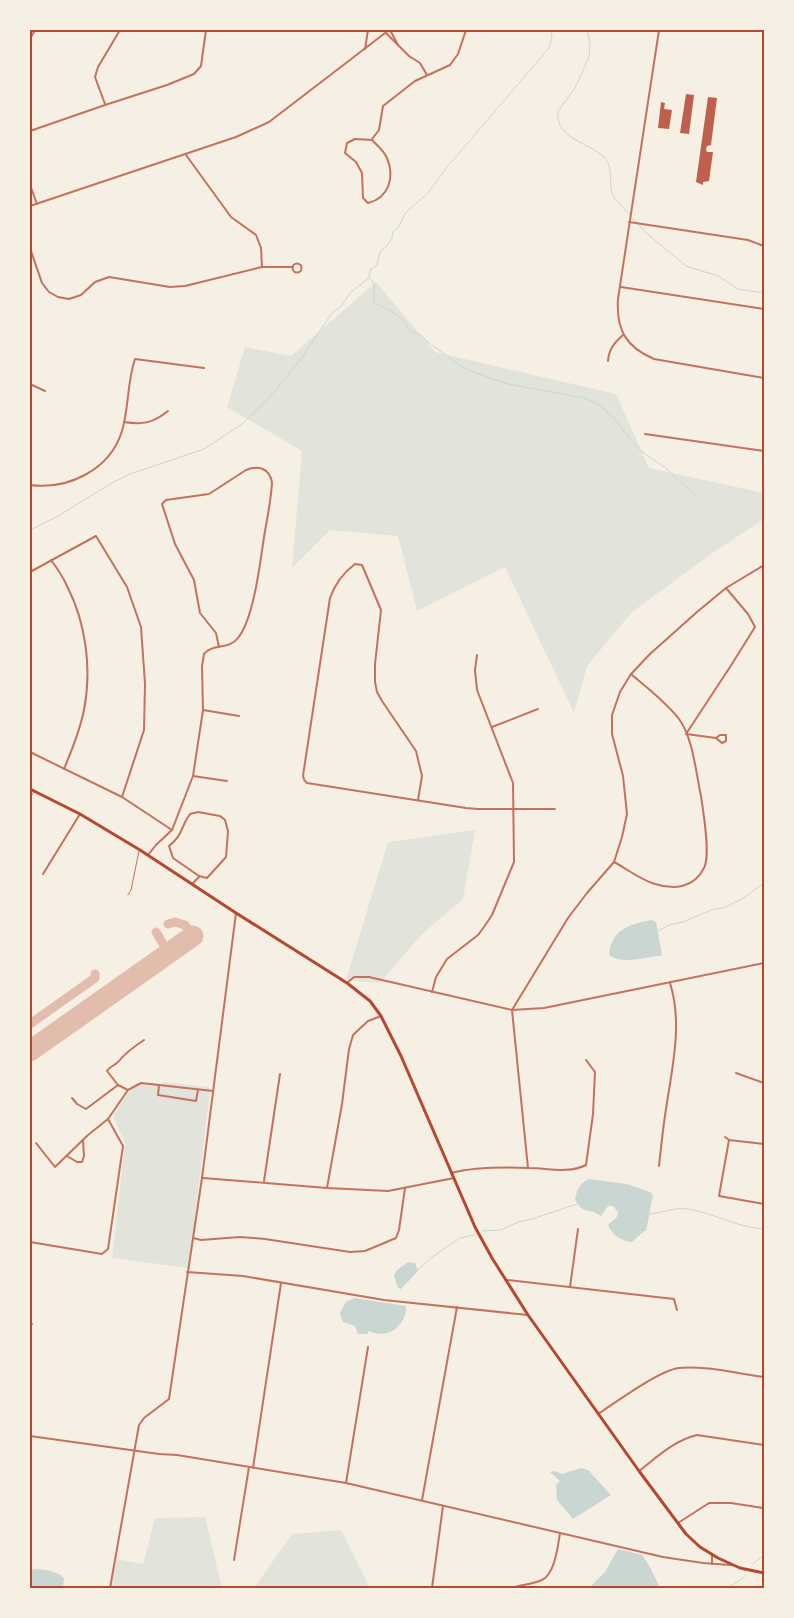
<svg xmlns="http://www.w3.org/2000/svg" width="794" height="1618" font-family="Manrope,sans-serif">
<style>
.green{fill:#e2e4dc}
.water{fill:#c9d6d2}
.lines{fill:none;stroke-linecap:round;stroke-linejoin:round}
.stream{stroke:#c9d6d2;stroke-width:1}
.taxiway{stroke:#e2bdae;stroke-width:9}
.runway{stroke:#e2bdae;stroke-width:21}
.building{fill:#bf614a}
.service{stroke:#c5725c;stroke-width:1}
.minor{stroke:#c5725c;stroke-width:2}
.primary{stroke:#b5482f;stroke-width:3}
.neatline{fill:none;stroke:#b5482f;stroke-width:2}
</style>
<rect width="100%" height="100%" fill="#f6efe4"/>
<g class="green">
<polygon points="376,282 435,352 616,394 649,468 764,493 764,519 711,554 632,612 587,666 574,713 505,567 417,611 398,536 330,530 292,568 302,451 227,407 245,347 291,356"/>
<polygon points="475,830 463,899 421,935 380,983 346,980 388,842"/>
<path d="M163,1082L209,1087L210,1091L189,1268L112,1258L125,1143L113,1116C127,1094 131,1080 161,1084Z"/>
<polygon points="205,1517 222,1588 110,1588 116,1559 143,1564 155,1518"/>
<polygon points="341,1530 370,1588 254,1588 292,1534"/>
</g>
<g class="water">
<path d="M651,920L656,922L662,955L660,956C644,957 623,965 609,955C612,929 628,925 651,920Z"/>
<path d="M589,1179L627,1184L650,1192L653,1195L646,1231H644L632,1242C623,1242 611,1234 608,1225L617,1217L618,1212L613,1206H608L601,1216C590,1207 585,1216 575,1200C577,1189 579,1184 589,1179Z"/>
<polygon points="408,1262 415,1263 418,1271 401,1289 398,1288 394,1275 397,1270"/>
<path d="M354,1298L406,1306C408,1315 398,1330 390,1332C382,1335 376,1334 369,1331L367,1334H358L355,1326L343,1322L340,1313L346,1302Z"/>
<polygon points="581,1468 588,1470 611,1495 573,1519 557,1500 556,1485 560,1481 550,1472 555,1471 562,1474"/>
<polygon points="618,1549 642,1555 650,1567 660,1588 589,1588 605,1572"/>
<path d="M30,1569C41,1569 56,1570 64,1578L63,1588H30Z"/>
</g>
<g class="lines">
<g class="stream">
<path d="M587,30L590,43L589,57L575,88L558,111C555,140 590,142 605,158C614,169 608,184 613,196L645,232L686,266L718,276L738,289L764,293"/>
<polyline points="370,278 374,284 374,303 393,312 404,321 409,329 414,333 421,335 429,343 461,366 476,373 508,384 584,398 598,404 616,420 628,437 641,451 667,469 695,495"/>
<polyline points="30,530 58,516 112,483 130,474 204,449 242,424 268,399 301,359 332,313 341,306 351,292 369,278 370,270 377,265 380,252 387,246 392,238 393,232 400,225 405,213 427,194 448,166 549,48 552,37 551,30"/>
<polyline points="658,931 669,925 683,922 714,909 724,908 745,897 764,883"/>
<path d="M649,1214C663,1213 674,1207 688,1209C714,1213 738,1228 764,1229"/>
<polyline points="482,1231 501,1230 518,1222 532,1219 577,1204"/>
<polyline points="418,1270 432,1257 460,1238 474,1235"/>
<polyline points="753,1564 764,1555"/>
<polyline points="723,1588 733,1585 745,1576"/>
</g>
<g class="taxiway">
<polyline points="168,924 175,922 185,925 193,936"/>
<polyline points="156,932 169,954"/>
<polyline points="30,1024 95,978 95,974"/>
</g>
<polyline class="runway" points="30,1051 193,936"/>
</g>
<g class="building">
<polygon points="686,94 694,95 689,134 680,133"/>
<polygon points="708,97 717,98 711,145 707,146 706,149 707,152 713,152 709,181 703,182 703,185 696,182"/>
<polygon points="661,102 665,103 664,109 672,110 669,129 658,128"/>
</g>
<g class="lines">
<g class="service">
<polyline points="30,797 34,792"/>
<polyline points="128,895 131,890 139,851"/>
</g>
<g class="minor">
<polyline points="390,30 398,45"/>
<path d="M659,30L618,299C616,330 626,347 654,359L764,378"/>
<polyline points="386,33 409,56 420,63 427,75"/>
<polyline points="30,39 35,30"/>
<polyline points="365,49 368,30"/>
<polyline points="105,104 95,77 98,67 120,30"/>
<polyline points="30,131 105,105 167,85 194,74 201,66 206,30"/>
<path d="M355,139L372,140C377,145 384,151 387,158C395,177 389,198 368,203L363,198L362,173L356,162L345,153L347,143Z"/>
<polyline points="372,139 379,130 383,106 415,81 450,65 458,54 466,30"/>
<polyline points="186,155 231,217 256,235 261,248 262,267"/>
<polyline points="30,185 37,204"/>
<polyline points="30,206 236,137 269,122 389,30"/>
<polyline points="629,222 748,240 764,246"/>
<polyline points="30,248 42,283 49,292 58,297 69,299 81,295 95,282 109,277 170,287 185,286 262,267 293,267"/>
<circle cx="297" cy="268" r="4.5"/>
<polyline points="621,287 764,309"/>
<path d="M608,361C609,349 614,343 623,335"/>
<polyline points="30,384 45,391"/>
<path d="M124,422C143,425 153,423 168,411"/>
<polyline points="645,434 764,451"/>
<path d="M30,485C68,490 110,470 122,431C129,408 127,382 135,359L204,368"/>
<path d="M51,560C57,568 63,577 67,586C86,623 92,669 84,710C80,730 72,750 64,769"/>
<polyline points="30,572 96,536 127,587 141,627 145,684 144,730 122,797"/>
<polyline points="203,710 239,716"/>
<polyline points="492,727 538,709"/>
<polyline points="716,738 722,743 726,741 726,735 720,735 716,738 686,734 730,667 755,627 748,614 726,588"/>
<polyline points="30,752 122,797 172,830"/>
<polyline points="193,776 227,781"/>
<path d="M418,800L422,776L416,751L382,701L377,692L375,682V664L381,610L362,565L355,564C343,573 335,584 330,598L304,769C303,775 302,779 307,783L466,808L478,809H555"/>
<path d="M198,812L220,816L225,820L228,831L226,857L207,878L199,876L173,858L169,846C184,834 180,827 190,814Z"/>
<path d="M148,855L156,845L172,830L193,776L203,710L202,666L204,654C213,643 229,650 238,638C254,618 260,563 264,537C267,519 271,501 272,483C270,468 258,465 246,470L209,494L166,500L162,504L175,544L194,580L200,613L216,633L219,647"/>
<polyline points="764,857 763,865 764,865"/>
<path d="M614,862C627,869 641,880 655,884C674,890 694,888 704,868C711,855 703,811 701,796C696,773 693,738 679,719C666,702 647,688 631,674"/>
<polyline points="43,874 80,814"/>
<polyline points="192,884 199,877"/>
<polyline points="347,983 354,977 369,977 512,1010 544,1008 764,963"/>
<polyline points="432,992 436,977 447,959 478,935 484,927 492,915 514,862 513,783 477,690 475,670 477,655"/>
<polyline points="736,1073 764,1083"/>
<polyline points="159,1085 158,1095 196,1101 198,1090"/>
<path d="M128,1090L118,1085L107,1071C110,1066 116,1065 119,1061C126,1052 135,1046 144,1040"/>
<polyline points="72,1098 77,1104 86,1109 118,1085"/>
<polyline points="725,1137 729,1140 764,1144"/>
<polyline points="729,1140 719,1196 764,1204"/>
<polyline points="36,1143 55,1167 88,1135 108,1119"/>
<polyline points="67,1156 77,1162 82,1162 84,1156 83,1141"/>
<path d="M659,1166C661,1147 663,1128 666,1109C672,1068 683,1024 670,983"/>
<polyline points="528,1168 512,1010 568,918 587,893 614,862 622,837 627,814 623,776 612,734 612,715 620,692 631,674 650,654 697,612 726,588 764,565"/>
<path d="M451,1173C475,1167 504,1167 529,1168C548,1168 568,1174 586,1165L593,1114L595,1072L586,1060"/>
<polyline points="203,1178 327,1188 388,1191 454,1178"/>
<polyline points="264,1181 280,1074"/>
<polyline points="327,1188 342,1104 349,1049 353,1035 368,1021 381,1016"/>
<polyline points="193,1238 201,1240 240,1237 265,1239 350,1252 365,1251 396,1238 399,1230 405,1188"/>
<polyline points="30,1242 102,1254 108,1249 123,1146 108,1119 128,1090 141,1083 213,1091"/>
<polyline points="187,1272 243,1276 384,1300 528,1315"/>
<polyline points="507,1280 674,1299 677,1310"/>
<polyline points="570,1287 578,1229"/>
<polyline points="30,1323 32,1324"/>
<path d="M598,1414C616,1402 660,1370 679,1368C703,1365 740,1374 764,1377"/>
<polyline points="30,1436 159,1454 177,1455 346,1483 663,1557 703,1563 731,1565"/>
<polyline points="253,1468 281,1283"/>
<path d="M639,1471C657,1457 675,1440 697,1435L764,1445"/>
<polyline points="346,1483 368,1347"/>
<polyline points="422,1500 457,1307"/>
<polyline points="678,1523 709,1503 731,1503 763,1508"/>
<polyline points="234,1560 249,1467"/>
<polyline points="712,1564 712,1556"/>
<polyline points="110,1588 139,1425 144,1418 169,1399 202,1178 236,913"/>
<polyline points="432,1588 443,1506"/>
<path d="M511,1588C521,1585 533,1584 542,1580C555,1574 558,1545 560,1533"/>
</g>
<polyline class="primary" points="30,789 80,814 140,850 236,913 347,983 370,1001 381,1016 401,1056 475,1227 492,1258 528,1315 639,1471 686,1534 700,1547 718,1558 740,1568 764,1573"/>
</g>
<rect width="794" height="1618" fill="none" stroke="#f6efe4" stroke-width="62"/>
<rect x="31" y="31" width="732" height="1556" class="neatline"/>
</svg>
